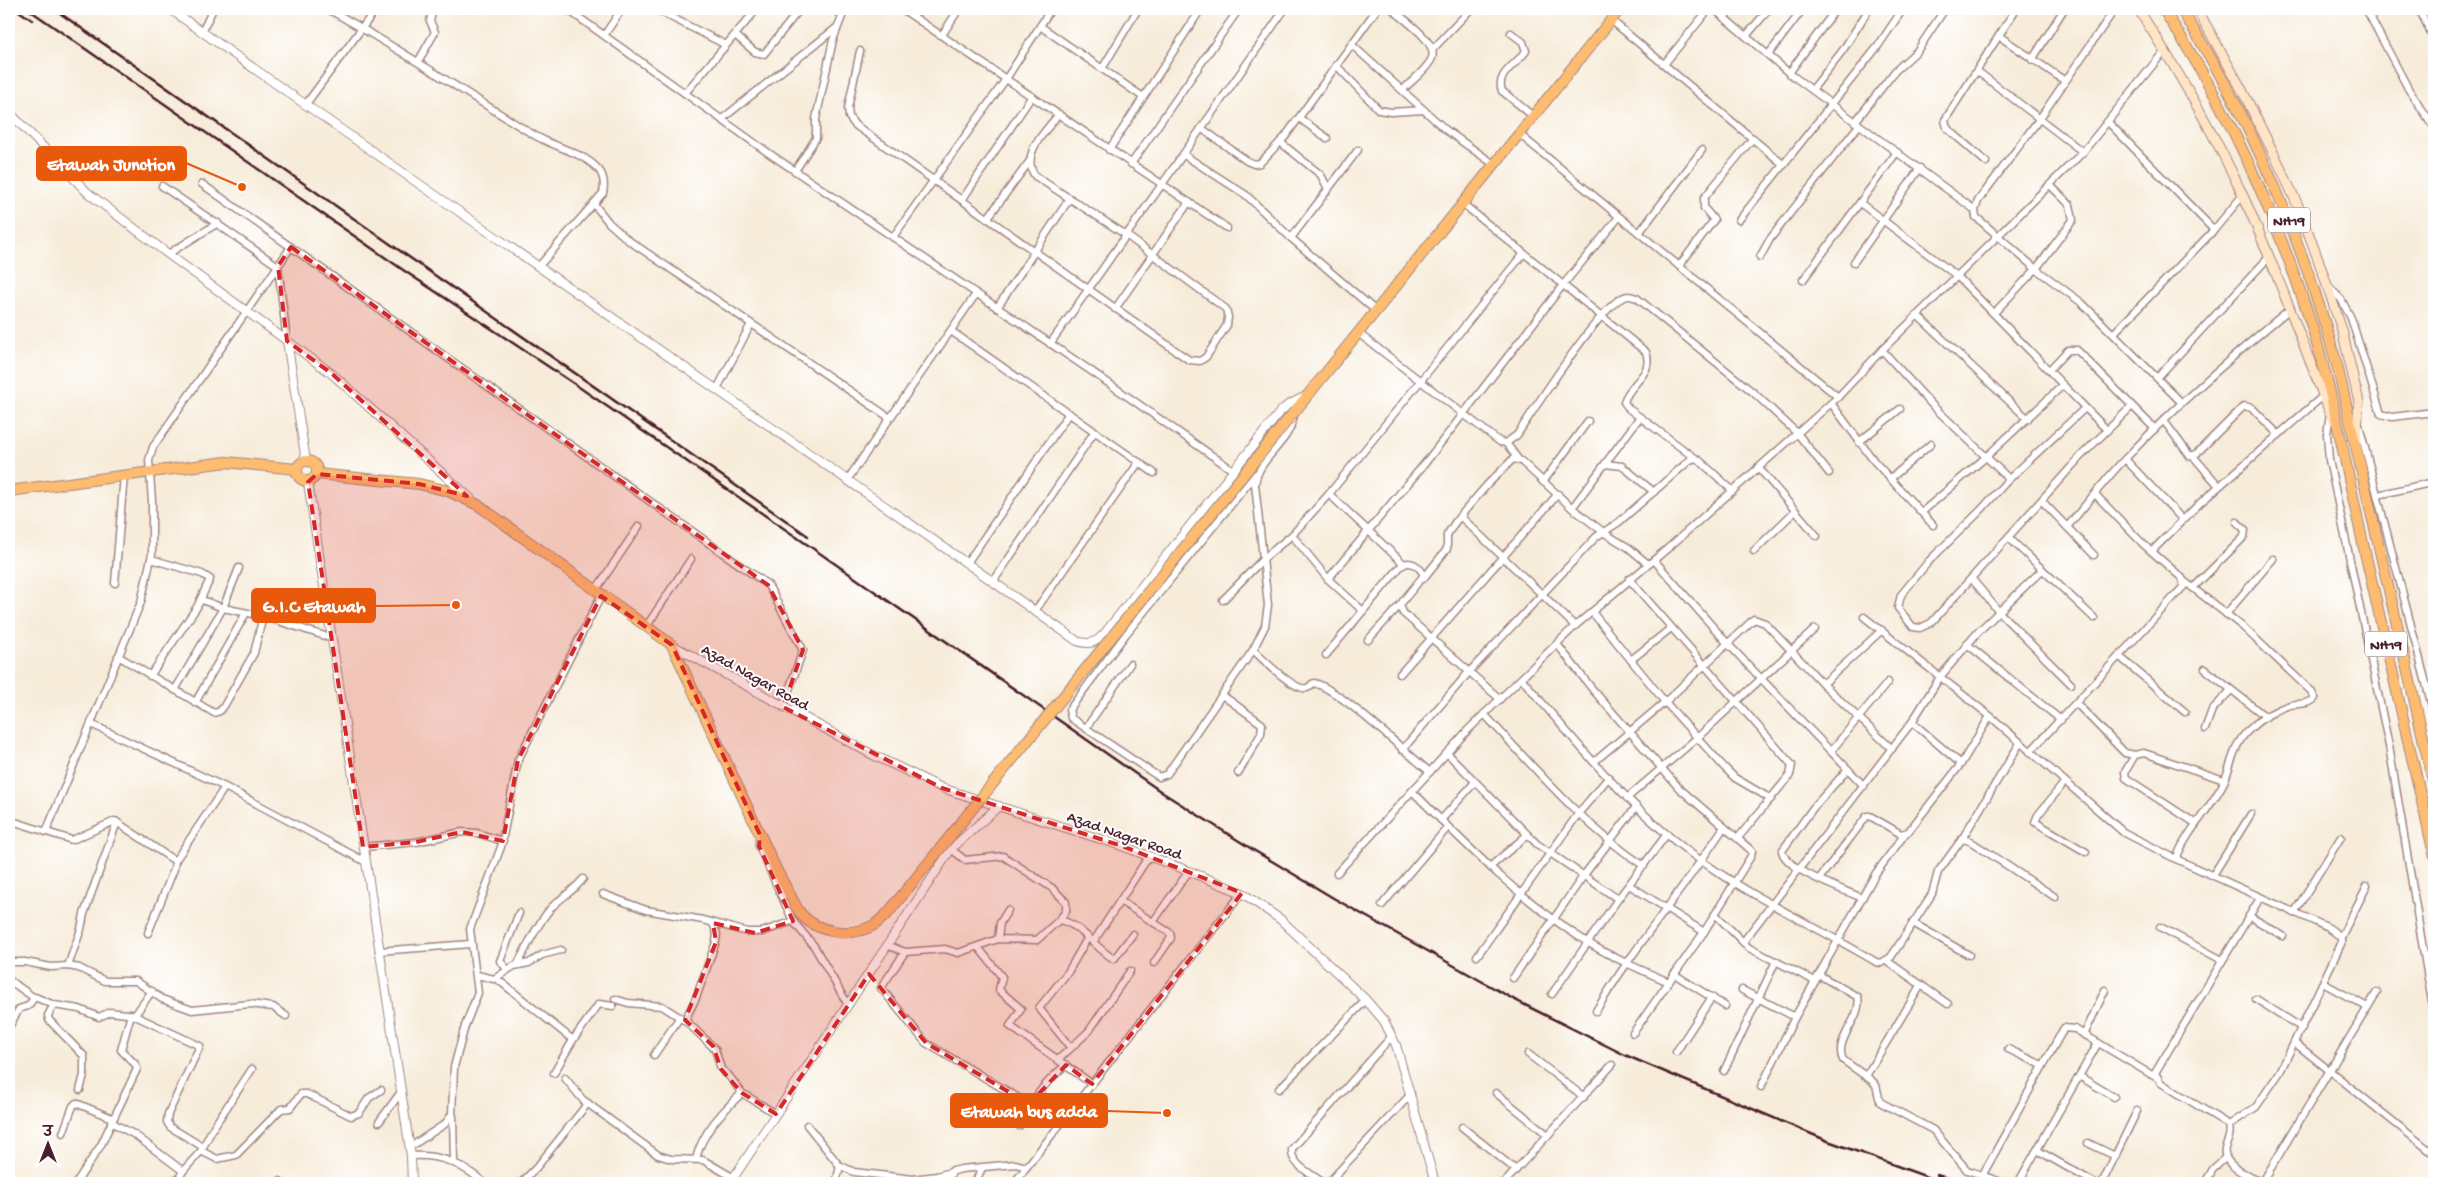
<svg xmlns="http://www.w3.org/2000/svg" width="2443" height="1192" font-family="'Gochi Hand','Playpen Sans Deva',sans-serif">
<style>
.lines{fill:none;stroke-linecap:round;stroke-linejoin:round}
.minor-casing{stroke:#a08682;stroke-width:9}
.tertiary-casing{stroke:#a08682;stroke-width:10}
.secondary-casing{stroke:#a08682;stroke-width:11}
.primary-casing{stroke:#a08682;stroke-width:12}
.trunk-casing{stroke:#a08682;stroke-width:12}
.minor{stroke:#fff;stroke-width:6}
.tertiary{stroke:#fff;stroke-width:8}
.secondary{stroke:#ffe4c6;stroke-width:9}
.primary{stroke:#febc71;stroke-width:10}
.trunk{stroke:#febc71;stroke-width:10}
.rail{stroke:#4a1f2b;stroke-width:2.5}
.primary-bridge-casing{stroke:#a08682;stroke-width:12;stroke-linecap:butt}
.primary-bridge{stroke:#febc71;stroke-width:10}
.marked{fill:#d62828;fill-opacity:0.2;stroke:#d62828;stroke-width:4;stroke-dasharray:10 6;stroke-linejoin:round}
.labels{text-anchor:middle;stroke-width:4;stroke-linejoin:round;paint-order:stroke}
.shield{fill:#fff;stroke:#80626b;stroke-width:1}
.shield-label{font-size:15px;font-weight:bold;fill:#4a1f2b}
.street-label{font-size:16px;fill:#4a1f2b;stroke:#fff}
.leader{fill:none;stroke:#e8590c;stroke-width:2}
.callout-dot{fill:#e8590c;stroke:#fff;stroke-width:2}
.callout{fill:#e8590c;stroke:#e8590c;stroke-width:2}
.callout-label{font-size:18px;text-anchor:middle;font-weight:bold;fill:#fff}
</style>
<rect width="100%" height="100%" fill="#fff"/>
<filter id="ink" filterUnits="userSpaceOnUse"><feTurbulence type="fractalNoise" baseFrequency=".02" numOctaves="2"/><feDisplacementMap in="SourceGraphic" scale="10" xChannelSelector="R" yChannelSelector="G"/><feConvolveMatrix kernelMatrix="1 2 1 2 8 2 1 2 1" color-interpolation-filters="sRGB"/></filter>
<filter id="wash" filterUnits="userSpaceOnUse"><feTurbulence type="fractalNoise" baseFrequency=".0096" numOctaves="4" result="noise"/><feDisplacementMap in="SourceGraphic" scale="20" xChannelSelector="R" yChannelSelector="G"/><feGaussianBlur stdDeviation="1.12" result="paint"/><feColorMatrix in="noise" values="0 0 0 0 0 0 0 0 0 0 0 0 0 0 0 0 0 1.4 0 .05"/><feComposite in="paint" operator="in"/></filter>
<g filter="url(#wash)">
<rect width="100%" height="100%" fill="#f7ecda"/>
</g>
<g filter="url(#ink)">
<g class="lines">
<defs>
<g id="minor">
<path d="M328,9C399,48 465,93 534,135C552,146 580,152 595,166C604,173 605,183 603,193L539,266"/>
<polyline points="567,9 770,154 1094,373 1234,471"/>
<polyline points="655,9 726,45"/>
<polyline points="833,9 842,15"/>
<polyline points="902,9 1227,228"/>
<path d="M1392,9C1403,19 1438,42 1432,58C1427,70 1411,81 1403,90"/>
<polyline points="1714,9 1789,73 1975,210"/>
<polyline points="2115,9 2040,118 1978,201 1975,210 1976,217 2036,269 2082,303 2181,402"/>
<polyline points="2366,9 2409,90 2434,127"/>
<polyline points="2419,9 2434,39"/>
<polyline points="1724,18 1731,9"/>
<polyline points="1611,20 1784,165"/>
<polyline points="1040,26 1143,97"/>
<polyline points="202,32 213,9"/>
<path d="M1511,33L1523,42L1526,51C1518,63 1495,74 1502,91L1533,116"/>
<polyline points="605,34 622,9"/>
<polyline points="735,35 755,52 764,54 800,9"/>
<polyline points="942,35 959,9"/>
<polyline points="1746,36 1769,9"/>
<polyline points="1999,36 2065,81"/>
<polyline points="1352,45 1446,130 1495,165"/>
<polyline points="1433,49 1471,9"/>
<path d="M860,51L848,108L849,117L855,125L1189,360L1200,361L1206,357L1227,325L1228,317L1226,309L1126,235L1035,176C1020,154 1045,132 1059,114"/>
<polyline points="1768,55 1803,9"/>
<polyline points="2032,60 2064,9"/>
<polyline points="418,62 435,32 430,21 433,9"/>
<polyline points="1665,63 1709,9"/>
<polyline points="1336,65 1379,110 1391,112 1424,110"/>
<polyline points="1102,69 1138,9"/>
<polyline points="1977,71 2083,152"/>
<polyline points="1789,73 1836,9"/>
<polyline points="1812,90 1843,50 1869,9"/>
<polyline points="685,93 757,9"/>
<polyline points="306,104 376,9"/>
<polyline points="1299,118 1327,138"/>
<polyline points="722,119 836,28"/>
<polyline points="1855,122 1895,71 1917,51 1945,9"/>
<polyline points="2108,122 2214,230"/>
<polyline points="1201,128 1247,161 1254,164 1260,163 1285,137 1377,9"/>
<polyline points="1519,134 1838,397"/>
<polyline points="1280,142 1321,175 1328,189"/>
<polyline points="1109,150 1201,9"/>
<polyline points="1184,155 1246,195 1291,238 1376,311"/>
<polyline points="1986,162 1947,128 1945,120 2016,9"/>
<polyline points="1131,164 1239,9"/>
<polyline points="795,171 816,138 816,119 833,40 845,9"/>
<polyline points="202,184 768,585 803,650 783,707"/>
<polyline points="162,186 278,266 287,341"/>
<polyline points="962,200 1032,96"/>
<polyline points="1860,203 1957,276 2107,430"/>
<polyline points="594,204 609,223 628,240 890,418"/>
<path d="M1463,204L1646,352C1654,375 1630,382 1624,402L1629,409L1695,458"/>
<polyline points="987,219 1029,162"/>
<polyline points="1739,220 1878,46 1903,9"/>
<polyline points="1639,233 1702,150"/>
<polyline points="893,237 1006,79 1051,9"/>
<polyline points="1291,238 1358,150"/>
<polyline points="168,254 218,223"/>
<polyline points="1760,257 1770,239 1859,125"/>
<polyline points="1854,262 1920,168"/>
<polyline points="1679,266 1714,220 1704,208 1704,198 1753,138"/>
<polyline points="1803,280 1897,152"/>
<polyline points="2329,287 2341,299 2351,318 2381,414 2392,417 2434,412"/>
<polyline points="997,308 1070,198"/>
<polyline points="1115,309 1189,202"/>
<polyline points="1994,313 2036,269 2073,220 2070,205 2050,185"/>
<polyline points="1917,315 2028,419"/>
<polyline points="951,331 1154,473"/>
<path d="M1358,333L1500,442L1506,443L1517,435C1535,408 1598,309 1622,298C1628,295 1631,296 1637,298L1754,393L1797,433L1829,473"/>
<polyline points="2114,333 2214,230 2243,195"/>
<polyline points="1050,344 1285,9"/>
<polyline points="1882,350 1933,406 2006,476 2007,481 1981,510 1929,561 1901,595 1898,608 1913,627 1920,628 1931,623 2081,456 2131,407"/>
<polyline points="2050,369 2068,350 2077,350 2155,429"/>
<polyline points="2157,378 2269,257"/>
<polyline points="717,389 751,324"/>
<polyline points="1831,403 1874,461 1933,525"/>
<polyline points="2330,413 2327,434 2329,460 2389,746 2434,1014"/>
<polyline points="2164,421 2190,456 2196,454 2244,406 2252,408 2279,435"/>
<polyline points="2359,425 2434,714"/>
<polyline points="1859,442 1900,409"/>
<polyline points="1506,443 1518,459"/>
<polyline points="2193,456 2219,486"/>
<polyline points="2125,459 2183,520"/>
<polyline points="1605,464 1622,466 1654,492"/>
<polyline points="1758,467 1817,536"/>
<path d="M1256,474L1126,634L1069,710L1071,718L1075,721L1159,777L1167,774L1253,650L1265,626L1268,605L1255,484C1259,456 1290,444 1294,415"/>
<polyline points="848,479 976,294"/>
<polyline points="1890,479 1931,444"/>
<polyline points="2007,481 2085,408"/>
<polyline points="1543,482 1588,421"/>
<polyline points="1329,494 1404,564"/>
<polyline points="2378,495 2434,482"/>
<polyline points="2042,501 2094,555"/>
<polyline points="1572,508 1640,417"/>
<polyline points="1922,512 1986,457 2063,385"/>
<polyline points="1460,516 1575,626"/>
<path d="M2067,527C2086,505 2104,481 2124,460C2176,405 2233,356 2291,308"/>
<polyline points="1292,535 1328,579 1363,611"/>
<polyline points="2009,538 2094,618"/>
<polyline points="1754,551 1795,511"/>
<polyline points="2152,551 2200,503 2323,396"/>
<polyline points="1654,560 1728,644 1864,786"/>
<polyline points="967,563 1069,413"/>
<polyline points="1328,579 1426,462 1563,285 1619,217"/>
<polyline points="1423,579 1447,549 1447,535 1456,521 1487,485 1513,459 1521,461 1572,508 1606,534 1629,548 1648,564"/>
<polyline points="1629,579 1792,765 1790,775 1738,838"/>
<polyline points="1972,579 2000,613 2071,684"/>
<polyline points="993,582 1095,431"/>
<polyline points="115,583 124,475"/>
<polyline points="2193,588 2244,537 2245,530 2237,522"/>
<polyline points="595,591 639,526"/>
<polyline points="202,600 223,608 263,616 331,638"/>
<polyline points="1223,600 1263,559 1292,535 1329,494 1523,254"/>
<polyline points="1035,611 1139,462"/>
<polyline points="1592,612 1665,702 1724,767 1735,778 1771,799"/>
<polyline points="2226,614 2273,559"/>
<polyline points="1864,617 1990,716 2123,832 2176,859 2329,928 2341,937 2341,944 2280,1072 2256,1107 2229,1125"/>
<polyline points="646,627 691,559"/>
<polyline points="1368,640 1400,605"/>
<polyline points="1557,644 1593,690 1679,788 1752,851 1751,856 1704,932 1633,1033"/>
<polyline points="1967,644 2061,720"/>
<path d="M1253,650C1263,659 1295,692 1307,688C1310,687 1311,684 1314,683C1338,688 1406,753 1430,772"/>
<path d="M1326,655L1400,567C1410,558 1419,566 1424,575L1403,601L1400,605L1403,613L1500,699"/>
<polyline points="118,656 214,713 220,711 224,706 254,653 263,616"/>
<polyline points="2120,657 2185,712"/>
<polyline points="1631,660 1671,628"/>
<polyline points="2205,669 2266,717"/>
<polyline points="1400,674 1558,494"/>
<polyline points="150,676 197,607 210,579 202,574 151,559"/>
<path d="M1522,679C1578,744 1632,813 1703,862C1757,900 1819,928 1876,962L1881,963L1891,957L1932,894L1938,872L1962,839L1970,841L2055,897"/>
<polyline points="1823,684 1882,630"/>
<polyline points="175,690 223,608 239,568"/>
<polyline points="1222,695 1262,724 1261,734 1238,773"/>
<polyline points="195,703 246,613"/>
<polyline points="2076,703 2125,753 2135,755 2144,753 2224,780"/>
<path d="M1484,714C1535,768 1582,825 1644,866"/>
<polyline points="1912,722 1961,764"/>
<polyline points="91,724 225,787 366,862"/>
<polyline points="1086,728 1130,664"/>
<polyline points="2205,729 2212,710 2231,690"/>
<polyline points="1402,750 1469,672 1596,537 1619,522 1690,460 1695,458 1699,460 1733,491"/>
<polyline points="1831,751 1888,682"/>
<polyline points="2030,752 2184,586 2182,578 2142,543 2095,494"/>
<polyline points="1447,753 1537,844 1618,899"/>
<polyline points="2135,755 2125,772 2126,778 2195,823"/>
<polyline points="1594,762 1665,702 1754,619 1765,623 1823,684 1892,749"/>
<path d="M1848,769L1813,808L1782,851C1785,870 1845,890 1862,898"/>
<polyline points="2064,783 2038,815 2035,822 2086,852"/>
<path d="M1412,791C1466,845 1521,901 1587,942C1613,958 1641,970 1669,982"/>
<polyline points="1627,798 1697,738 1815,629"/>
<polyline points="9,820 72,840 115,821 175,861 225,787"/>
<polyline points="1441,820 1475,782"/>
<polyline points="46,832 141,602 152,554 152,501 149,460 153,447 291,247"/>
<polyline points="761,838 759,840 759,846 793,921 814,946 848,1005"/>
<polyline points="1962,839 2020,743"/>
<polyline points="363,847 416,842 462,832 477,833 503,841"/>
<polyline points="951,849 965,860 1003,856 1052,888 1066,902 1066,911 1059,920"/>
<path d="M2176,859C2187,830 2210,810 2224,782C2232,763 2234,742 2251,728C2261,718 2277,709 2290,705C2298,703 2310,705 2315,698L2311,691L2243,627L2184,581"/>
<polyline points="1490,867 1527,835"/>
<polyline points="1337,873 1468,730 1575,626 1667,549 1838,397 1882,350 2083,152 2165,50"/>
<polyline points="2213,875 2251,814"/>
<polyline points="1819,879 1867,816 1870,816 1901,834 1908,832 1961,764 1990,716"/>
<polyline points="1629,885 1704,932"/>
<polyline points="603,894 646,910 703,920 747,932 762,932 793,921"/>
<path d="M2260,898L2155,1073L2161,1083L2229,1125C2231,1134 2228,1140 2225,1148C2221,1166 2250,1176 2262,1183"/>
<polyline points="1120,901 1170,933 1171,938 1154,963"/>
<polyline points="1382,905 1448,827"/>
<polyline points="2294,913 2341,837"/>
<polyline points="1715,914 1749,948 1815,981"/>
<polyline points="2249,916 2283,936"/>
<polyline points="1153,922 1189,871"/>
<polyline points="1913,923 1969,955"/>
<polyline points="2160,927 2222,960"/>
<polyline points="148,933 174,869 175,861"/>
<polyline points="2341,937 2367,886"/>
<polyline points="998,939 1000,923 1008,910"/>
<polyline points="1094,941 1149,856"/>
<polyline points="1743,942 1912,722 1940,677 1978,632 2042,570"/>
<path d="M887,945L905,952L945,949L958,953L998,939L1037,940L1059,920C1080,923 1096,949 1114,959L1133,934"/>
<polyline points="978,947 1002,977 999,990 1021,1009 1010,1026 1092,1084"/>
<polyline points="379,951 471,944"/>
<polyline points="905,952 881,988 926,1043 1029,1104"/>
<polyline points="1477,956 1578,814 1609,777"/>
<polyline points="1887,961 1948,1004"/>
<polyline points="9,962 25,962 51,967 68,966 79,968 105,981 136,981 162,999 192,1010 250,1004 273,1007 286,1016"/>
<path d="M517,965C527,947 537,924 551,908C561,897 574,891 583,879"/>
<polyline points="68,966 81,929 84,914 117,822"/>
<polyline points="507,969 500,961 519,913"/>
<polyline points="1674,974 1725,1006"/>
<polyline points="477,975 494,979 514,966 529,963 542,955 561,950"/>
<path d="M1819,975L1858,997C1863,1018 1833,1039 1843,1060L1871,1080L1876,1085L1880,1102L1933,1130L1967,1170L2004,1183"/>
<polyline points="496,978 573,1040"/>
<polyline points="1513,978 1584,875 1636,807"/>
<polyline points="9,980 33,997"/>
<polyline points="2323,983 2367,1007"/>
<polyline points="1742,990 1795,1017"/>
<polyline points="1552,994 1618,899 1667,834"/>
<polyline points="615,999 628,1003 662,1006 687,1022 715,1049 721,1069 729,1076 742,1093 776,1114"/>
<polyline points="2256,999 2302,1028"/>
<polyline points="54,1005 48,1015 49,1020 84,1056 84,1075 80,1090"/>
<path d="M1596,1011C1634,947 1683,890 1724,827"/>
<polyline points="685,1020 696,998 716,942 717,934 713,923"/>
<polyline points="9,1027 19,1009 28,1006 35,997 54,1005 79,1009 99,1017 110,1012 135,1015 152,991"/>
<polyline points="2084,1035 2105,990"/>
<polyline points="2295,1043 2434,1154"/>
<polyline points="1070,1047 1039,1008 1068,972 1088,937"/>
<polyline points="2008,1049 2042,1065"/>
<polyline points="1676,1052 1712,997"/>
<polyline points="1528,1054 1584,1097"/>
<polyline points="654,1055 680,1017"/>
<polyline points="1058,1060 1089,1031 1130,971"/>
<polyline points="1724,1071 1776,961"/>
<polyline points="554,1073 573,1040 599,1004 613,1006"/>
<polyline points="1866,1076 1921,985"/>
<polyline points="2079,1076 2114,1097"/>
<polyline points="565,1078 583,1100 658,1155 671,1159 703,1160 734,1178 735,1183"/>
<polyline points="1761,1087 1795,1017 1876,873 1905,834"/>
<polyline points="1279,1089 1366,1000"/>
<polyline points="1496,1093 1548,1135"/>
<polyline points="453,1116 454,1162"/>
<polyline points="111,1122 135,1135 183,1171"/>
<polyline points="379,1122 401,1092"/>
<polyline points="807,1125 839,1165 854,1172 913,1179 937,1176 961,1169 1016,1164 1026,1167"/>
<path d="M1019,1126C1031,1101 1044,1083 1066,1065"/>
<polyline points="1462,1127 1516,1170"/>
<polyline points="63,1133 73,1106 76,1103 112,1118"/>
<polyline points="2088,1143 2115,1156"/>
<polyline points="410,1147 445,1124 452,1114 454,1067 465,1026 478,993 470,929 501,847 518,760 601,596"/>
<polyline points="2037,1150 2095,1183"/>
<polyline points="201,1151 217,1159 236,1155 281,1109 290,1108 301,1094 307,1094 351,1116 359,1113 369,1098 381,1090"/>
<path d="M411,1156C442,1154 461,1164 485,1183"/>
<path d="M696,1159C702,1132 723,1111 742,1093"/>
<polyline points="1982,1176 2064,1028 2075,1029 2157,1078"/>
<polyline points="76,1183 101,1145 137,1069 136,1065 121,1050 131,1014 200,1046 168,1114 167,1122 170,1127 203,1147"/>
<polyline points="176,1183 183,1171 201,1151 213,1128 252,1069"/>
<polyline points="279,1183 280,1181"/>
<polyline points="521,1183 536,1168 588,1103"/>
<polyline points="836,1183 840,1166"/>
<polyline points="947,1183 953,1170"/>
<polyline points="975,1183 982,1168"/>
<polyline points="1014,1183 1242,893"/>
<path d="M1324,1183C1312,1174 1290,1165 1292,1149L1392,1036"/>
<polyline points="1328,1183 1411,1094"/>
<polyline points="1504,1183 1612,1065"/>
<polyline points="2018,1183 2098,1043"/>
<polyline points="2102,1183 2137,1111"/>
<polyline points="2205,1183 2213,1169 2225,1158"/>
<polyline points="2262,1183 2377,992"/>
</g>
<g id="tertiary">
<path d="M170,9C470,223 776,427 1077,641C1089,645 1096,643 1104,634L1280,412L1288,405L1306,396"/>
<polyline points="9,112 88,193 168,254 331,373 471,499"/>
<polyline points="287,341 306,461"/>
<polyline points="308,482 411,1156 412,1183"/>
<polyline points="672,645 871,754 942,788 1122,846 1186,870 1242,893 1280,919 1366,1000 1384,1021 1396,1045 1435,1183"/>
<polyline points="730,1183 951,849 999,806"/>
</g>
<g id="secondary">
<path d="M2138,9C2177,69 2214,132 2244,198C2277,270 2303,346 2333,420"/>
<polyline points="2197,9 2242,90 2276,158 2300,210 2324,276 2342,330 2359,402 2356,442"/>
</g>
<g id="primary">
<polyline points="1295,411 1620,9"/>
<circle cx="307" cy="471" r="10"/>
<polyline points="317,474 419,484 448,491 478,505 672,645 776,869 790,895"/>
<polyline points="9,491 226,462 296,469"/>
</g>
<g id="trunk">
<path d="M2163,9C2223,99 2271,205 2306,308C2332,385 2346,468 2364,548C2387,650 2411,752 2434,854"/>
<path d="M2181,9C2251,119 2302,239 2337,365L2434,785"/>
</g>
</defs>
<use href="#minor" class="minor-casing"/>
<use href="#tertiary" class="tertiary-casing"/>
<use href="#secondary" class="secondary-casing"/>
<use href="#primary" class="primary-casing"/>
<use href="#trunk" class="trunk-casing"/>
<use href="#minor" class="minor"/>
<use href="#tertiary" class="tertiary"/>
<use href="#secondary" class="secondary"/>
<use href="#primary" class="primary"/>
<use href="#trunk" class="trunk"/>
<g class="rail">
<polyline points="16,9 32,20"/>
<polyline points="28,9 406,272 576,385 821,554 1163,793 1255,851 1335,899 1515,1000 1625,1055 1828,1141 1944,1183"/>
<polyline points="54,9 808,536"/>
<polyline points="1937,1175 1963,1183"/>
</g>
<defs>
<path id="primary-bridge" d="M790,895C794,902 797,910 802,915C818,933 851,937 872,926C877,924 882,918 887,914L1295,411"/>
</defs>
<use href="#primary-bridge" class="primary-bridge-casing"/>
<use href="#primary-bridge" class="primary-bridge"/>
</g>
</g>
<path class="marked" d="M291,247L768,585L803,650L783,707L942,788L1122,846L1242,893L1092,1084L1066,1065L1029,1104L926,1043L869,974L776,1114L742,1093L721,1069L713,1046L685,1020L716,942L713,923L755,933L793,921L759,846L760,835L672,645L601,596L518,760L503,841L462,832L416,842L363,847L308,482L317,474L419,484L467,496L331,373L287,341L278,266Z"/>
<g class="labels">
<g class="shield">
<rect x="2268" y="207.5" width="42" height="25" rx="4"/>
<rect x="2365" y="631.5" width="42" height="25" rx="4"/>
</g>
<g class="shield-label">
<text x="2289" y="225">NH19</text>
<text x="2386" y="649">NH19</text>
</g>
<g class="street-label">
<text transform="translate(756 676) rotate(29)" y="6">Azad Nagar Road</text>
<text transform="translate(1125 834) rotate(19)" y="6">Azad Nagar Road</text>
</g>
</g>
<path class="leader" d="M242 187L186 163M456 605L375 606M1167 1113L1107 1111"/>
<g class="callout-dot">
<circle cx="242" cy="187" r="5"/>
<circle cx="456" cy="605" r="5"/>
<circle cx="1167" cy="1113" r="5"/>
</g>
<g class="callout">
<rect x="37" y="147" width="149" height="33" rx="5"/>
<rect x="252" y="589" width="123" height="33" rx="5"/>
<rect x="951" y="1094" width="156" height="33" rx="5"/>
</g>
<g class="callout-label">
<text x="111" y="170">Etawah Junction</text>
<text x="314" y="612">G.I.C Etawah</text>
<text x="1029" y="1117">Etawah bus adda</text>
</g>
<rect width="2443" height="1192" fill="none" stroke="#fff" stroke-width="30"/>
<g transform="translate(48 1144)" stroke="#ffffff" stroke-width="4" paint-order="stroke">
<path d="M0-4L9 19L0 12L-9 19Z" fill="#4a1f2b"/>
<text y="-8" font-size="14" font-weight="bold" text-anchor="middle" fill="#4a1f2b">उ</text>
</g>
</svg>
